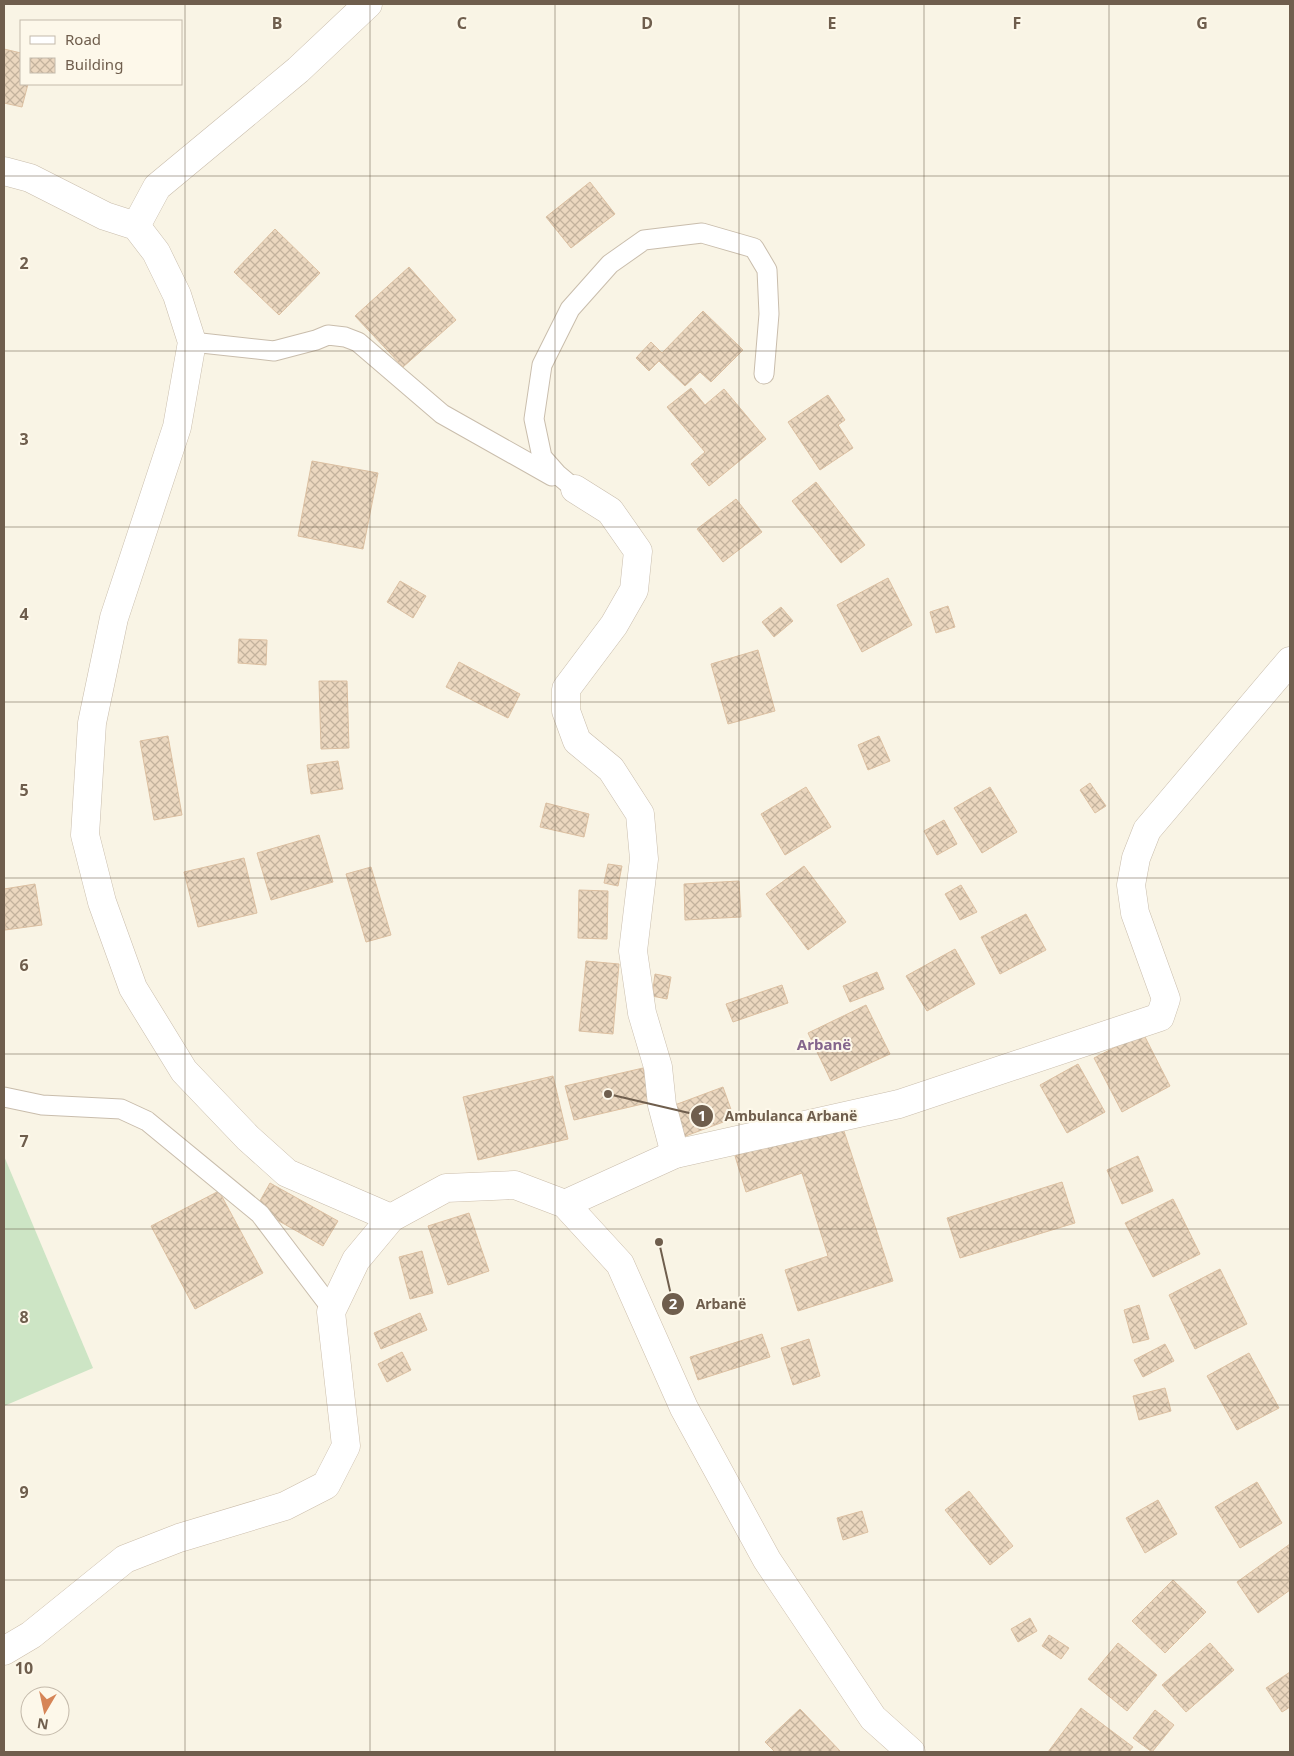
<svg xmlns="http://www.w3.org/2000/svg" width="1294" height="1756" font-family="'Noto Sans',sans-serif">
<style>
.garden{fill:#cde5c5}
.building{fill:url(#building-cross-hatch);stroke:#dcc0a2}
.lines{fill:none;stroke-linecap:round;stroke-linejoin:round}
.service-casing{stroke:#c9bdac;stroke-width:21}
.minor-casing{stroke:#c9bdac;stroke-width:29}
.secondary-casing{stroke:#ccbeab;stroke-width:29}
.service{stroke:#fff;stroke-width:19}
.minor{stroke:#fff;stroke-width:28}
.secondary{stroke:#fff;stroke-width:28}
.grid{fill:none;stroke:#6f5e4d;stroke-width:1;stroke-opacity:0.55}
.labels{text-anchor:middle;stroke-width:4;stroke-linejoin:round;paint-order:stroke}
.quarter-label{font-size:15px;font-weight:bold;fill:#84658c;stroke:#fdf8ea}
.grid-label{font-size:16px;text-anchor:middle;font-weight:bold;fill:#6f5e4d;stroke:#fdf8ea;stroke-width:4;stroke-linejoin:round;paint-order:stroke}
.leader{fill:none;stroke:#6f5e4d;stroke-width:2}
.callout-dot{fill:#6f5e4d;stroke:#fdf8ea;stroke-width:2}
.mark-label{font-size:15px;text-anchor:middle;font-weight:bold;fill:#fff}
.callout-label{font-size:14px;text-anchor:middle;font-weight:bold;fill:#6f5e4d;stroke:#fdf8ea;stroke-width:4;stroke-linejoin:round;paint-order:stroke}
</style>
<defs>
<pattern id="building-cross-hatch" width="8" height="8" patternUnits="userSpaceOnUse" patternTransform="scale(1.25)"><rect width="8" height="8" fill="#ebd7bf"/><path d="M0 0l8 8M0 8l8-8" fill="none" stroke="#c3b29d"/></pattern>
</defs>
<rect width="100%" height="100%" fill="#f9f4e5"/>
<polygon class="garden" points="4,1156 93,1368 4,1406"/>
<g class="building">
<polygon points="4,49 21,53 21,84 28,84 22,107 4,103"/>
<polygon points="590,182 615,214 571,248 546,217"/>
<polygon points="275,229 320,273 279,315 234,272"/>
<polygon points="409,267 456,320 403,367 355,316"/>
<polygon points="703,311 743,350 711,382 700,372 685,386 659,361 649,371 636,358 651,342 662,353"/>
<polygon points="691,388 705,405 724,389 766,439 709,486 691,464 705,452 667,407"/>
<polygon points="828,395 845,420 838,425 853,448 820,470 788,422"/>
<polygon points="312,461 378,473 363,549 298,536"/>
<polygon points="816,482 865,545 841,563 792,501"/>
<polygon points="736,499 762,532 723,562 697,529"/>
<polygon points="888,578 912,625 862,652 837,605"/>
<polygon points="400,581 426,596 413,618 387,602"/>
<polygon points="948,606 955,627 936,633 930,612"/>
<polygon points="781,607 793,621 774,637 762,622"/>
<polygon points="239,639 267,640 266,665 238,663"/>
<polygon points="758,650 775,711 728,724 711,664"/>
<polygon points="459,662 520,694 508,718 446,687"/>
<polygon points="319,681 347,681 349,748 321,749"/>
<polygon points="168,736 182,815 154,820 140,741"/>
<polygon points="879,736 890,761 868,770 858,745"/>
<polygon points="338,761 343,789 311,794 307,765"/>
<polygon points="1090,783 1106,806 1095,813 1080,790"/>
<polygon points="806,787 831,827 785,855 761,814"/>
<polygon points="990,787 1017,832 982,853 954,808"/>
<polygon points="546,803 589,814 584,837 540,827"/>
<polygon points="944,820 957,844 937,855 924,831"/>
<polygon points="319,835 333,882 271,900 257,853"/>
<polygon points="244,858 257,913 198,927 184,872"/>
<polygon points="608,864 622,866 618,886 604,883"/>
<polygon points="804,866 846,922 808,950 766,894"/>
<polygon points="371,867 391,935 366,942 346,874"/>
<polygon points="739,881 741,917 685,920 684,884"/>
<polygon points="35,884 42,925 5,930 4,889"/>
<polygon points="961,885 977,912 960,920 945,894"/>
<polygon points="579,890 608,891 607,939 578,938"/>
<polygon points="1026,914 1046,950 1000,974 981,937"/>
<polygon points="955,949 975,984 927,1011 906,976"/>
<polygon points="586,961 619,964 613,1034 579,1031"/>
<polygon points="877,972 884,989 850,1002 843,986"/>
<polygon points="655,974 671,977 667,999 652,996"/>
<polygon points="782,985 788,1003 733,1022 726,1004"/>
<polygon points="866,1005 890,1054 831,1081 808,1033"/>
<polygon points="1143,1033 1170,1086 1122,1112 1094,1058"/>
<polygon points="1078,1064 1105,1112 1067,1133 1040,1085"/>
<polygon points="643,1068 651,1102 574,1120 565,1086"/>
<polygon points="553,1076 568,1139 478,1160 463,1097"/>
<polygon points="723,1087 734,1118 683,1137 672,1106"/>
<polygon points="841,1122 893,1281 798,1311 785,1270 828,1256 802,1173 746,1192 735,1156"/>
<polygon points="1138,1156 1153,1191 1122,1204 1107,1170"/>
<polygon points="1062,1182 1075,1223 960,1258 947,1218"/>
<polygon points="270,1183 338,1221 323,1246 256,1208"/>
<polygon points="219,1191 263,1273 195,1309 151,1226"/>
<polygon points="1173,1199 1200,1254 1153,1277 1125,1223"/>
<polygon points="469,1213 489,1271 448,1285 428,1226"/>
<polygon points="422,1251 433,1293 410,1299 399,1257"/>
<polygon points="1220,1269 1247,1324 1195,1349 1169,1295"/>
<polygon points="1139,1305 1149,1339 1133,1343 1124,1310"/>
<polygon points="420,1313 427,1330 381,1349 374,1333"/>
<polygon points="762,1334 770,1357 698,1380 690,1357"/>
<polygon points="809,1339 820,1376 793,1385 781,1348"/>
<polygon points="1165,1344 1174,1361 1143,1377 1134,1360"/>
<polygon points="402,1352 411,1370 387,1382 378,1364"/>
<polygon points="1249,1353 1279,1408 1237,1430 1207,1376"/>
<polygon points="1165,1388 1171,1411 1139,1420 1133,1396"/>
<polygon points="1257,1482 1282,1523 1240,1548 1215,1507"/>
<polygon points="969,1491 1013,1546 990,1565 945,1510"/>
<polygon points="1158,1500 1177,1534 1145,1553 1126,1518"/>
<polygon points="862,1511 868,1532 843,1540 837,1518"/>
<polygon points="1290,1544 1290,1590 1258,1613 1237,1582"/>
<polygon points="1173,1580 1206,1612 1165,1653 1132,1621"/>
<polygon points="1030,1618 1037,1631 1018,1642 1011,1629"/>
<polygon points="1049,1635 1069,1648 1061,1659 1042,1646"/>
<polygon points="1118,1643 1157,1675 1127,1711 1088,1679"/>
<polygon points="1210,1643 1234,1670 1186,1712 1162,1685"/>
<polygon points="1290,1672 1290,1707 1282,1712 1266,1688"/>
<polygon points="1081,1708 1133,1747 1129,1752 1048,1752"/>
<polygon points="800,1709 841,1752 775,1752 765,1742"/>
<polygon points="1155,1710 1174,1725 1152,1752 1133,1738"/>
</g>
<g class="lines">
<defs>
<g id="service">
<polyline points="192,342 274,351 316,340 328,335 345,337 358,342 442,414 552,476"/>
<polyline points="575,489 557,474 542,457 534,419 542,365 570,309 610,264 644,240 702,233 754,248 767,270 769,314 764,374"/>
<polyline points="4,1097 42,1105 121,1109 147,1121 260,1214 332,1309"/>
</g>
<g id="minor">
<polyline points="4,171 30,178 105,216 136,226 156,252 177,295 192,342 177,427 114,618 92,723 85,835 102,902 133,988 184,1071 248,1138 287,1173 391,1218"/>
<polyline points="136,226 157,187 298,70 368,4"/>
<polyline points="575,489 610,511 638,551 634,590 614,625 566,689 566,711 577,741 611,769 640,814 644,859 633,951 642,1013 658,1067 662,1105 675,1154"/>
<polyline points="565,1204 675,1154 899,1104 1160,1017 1166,999 1135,913 1131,885 1136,858 1147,830 1290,661"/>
</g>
<polyline id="secondary" points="4,1651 31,1635 125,1559 179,1538 285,1506 326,1485 346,1446 331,1312 356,1260 391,1218 446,1188 515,1185 565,1204 620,1264 684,1408 767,1560 873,1718 911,1752"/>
</defs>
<use href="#service" class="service-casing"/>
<use href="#minor" class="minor-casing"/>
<use href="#secondary" class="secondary-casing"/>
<use href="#service" class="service"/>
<use href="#minor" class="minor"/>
<use href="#secondary" class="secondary"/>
</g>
<path class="grid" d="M185,4V1752M370,4V1752M555,4V1752M739,4V1752M924,4V1752M1109,4V1752M4,176H1290M4,351H1290M4,527H1290M4,702H1290M4,878H1290M4,1054H1290M4,1229H1290M4,1405H1290M4,1580H1290"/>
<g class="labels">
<g class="quarter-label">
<text x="824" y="1050">Arbanë</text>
</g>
</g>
<g class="grid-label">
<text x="277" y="29">B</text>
<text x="462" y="29">C</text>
<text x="647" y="29">D</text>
<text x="832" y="29">E</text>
<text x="1017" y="29">F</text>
<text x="1202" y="29">G</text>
<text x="24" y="269">2</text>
<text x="24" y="445">3</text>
<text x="24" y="620">4</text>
<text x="24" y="796">5</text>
<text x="24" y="971">6</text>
<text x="24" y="1147">7</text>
<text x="24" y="1323">8</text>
<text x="24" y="1498">9</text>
<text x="24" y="1674">10</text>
</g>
<path class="leader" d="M608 1094L702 1116M659 1242L673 1304"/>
<g class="callout-dot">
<circle cx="608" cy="1094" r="5"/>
<circle cx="659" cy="1242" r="5"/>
<circle cx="702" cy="1116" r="12"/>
<circle cx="673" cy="1304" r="12"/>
</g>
<g class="mark-label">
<text x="702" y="1121">1</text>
<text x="673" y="1309">2</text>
</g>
<g class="callout-label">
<text x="791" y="1121">Ambulanca Arbanë</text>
<text x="721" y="1309">Arbanë</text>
</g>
<rect width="1294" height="1756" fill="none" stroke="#6f5e4d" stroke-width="10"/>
<rect x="20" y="20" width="162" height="65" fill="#fdf8ea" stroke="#c4baab"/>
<rect x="30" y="36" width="25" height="8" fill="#ffffff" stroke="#c4baab"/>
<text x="65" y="45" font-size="15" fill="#6f5e4d">Road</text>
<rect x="30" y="58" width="25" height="15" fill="url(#building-cross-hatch)" stroke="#c4baab"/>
<text x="65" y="70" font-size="15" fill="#6f5e4d">Building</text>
<g transform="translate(45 1711) rotate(189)"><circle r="24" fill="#fdf8ea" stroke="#c4baab"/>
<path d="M0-4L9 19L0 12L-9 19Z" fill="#d68557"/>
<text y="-8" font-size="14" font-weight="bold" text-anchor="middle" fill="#6f5e4d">N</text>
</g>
</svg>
